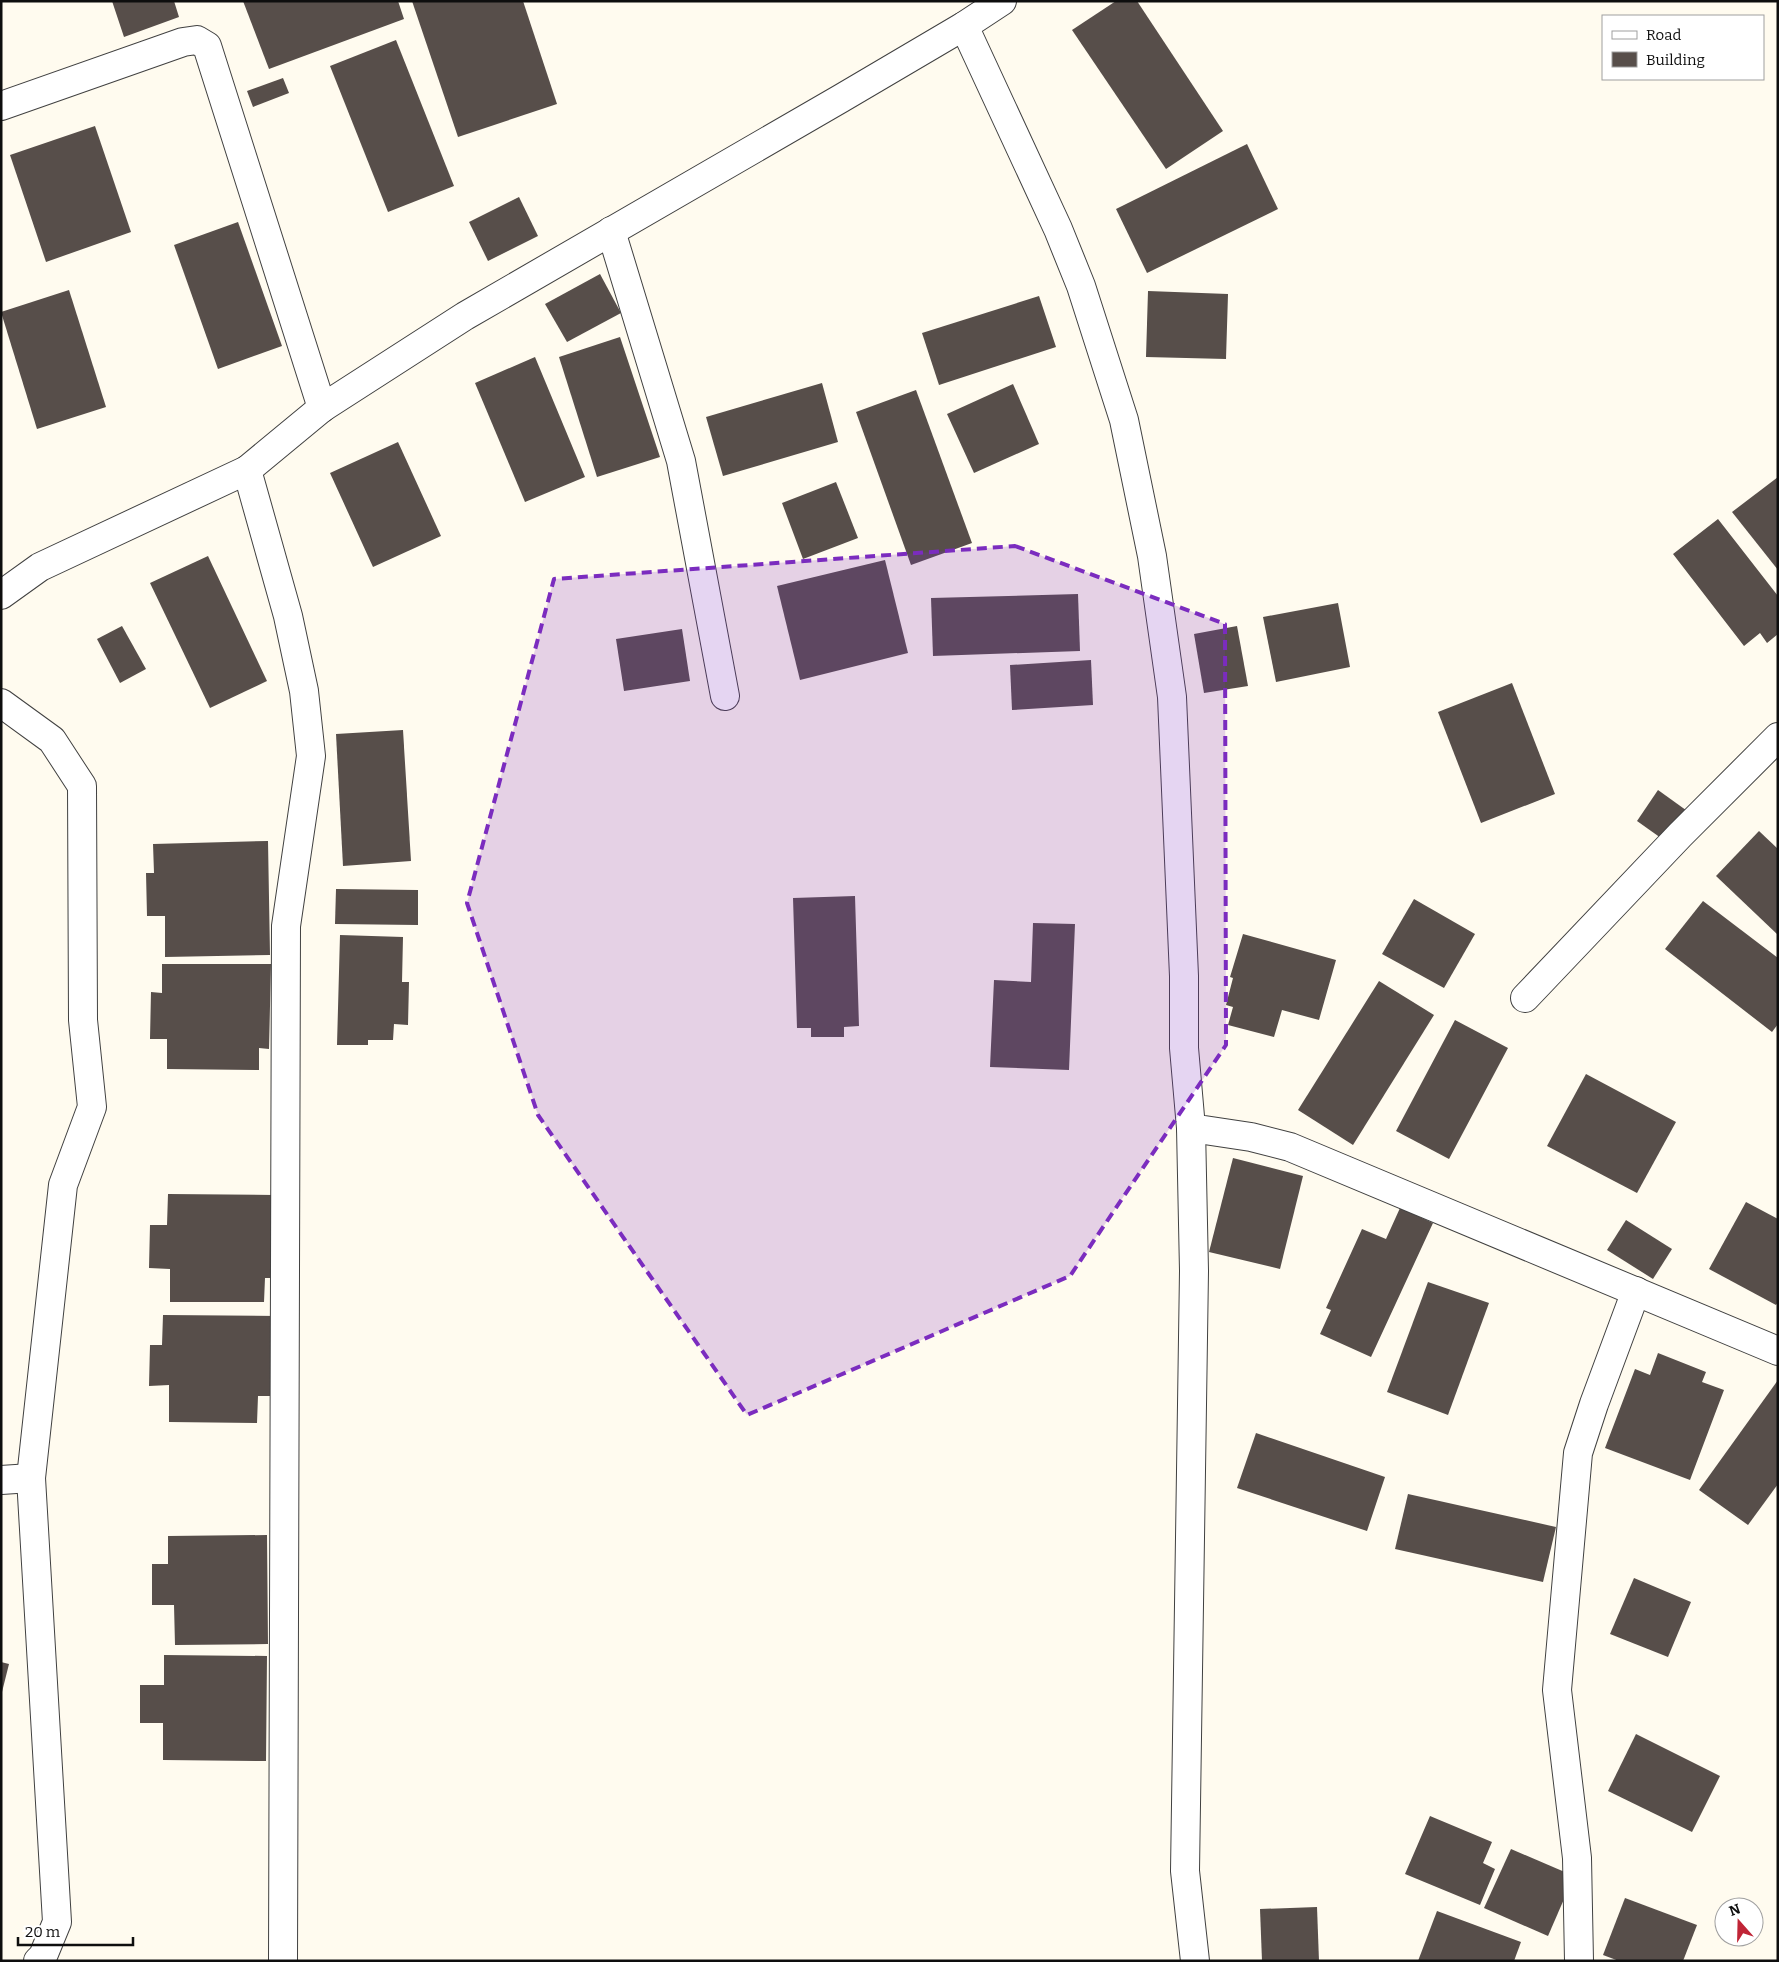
<svg xmlns="http://www.w3.org/2000/svg" width="1779" height="1962" font-family="Bitter,serif">
<style>
.building{fill:#574e4a}
.lines{fill:none;stroke-linecap:round;stroke-linejoin:round}
.street-casing{stroke:#414141;stroke-width:30}
.street{stroke:#fff;stroke-width:28}
.marked{fill:#7b2cbf;fill-opacity:0.2;stroke:#7b2cbf;stroke-width:4;stroke-dasharray:10 6;stroke-linejoin:round}
</style>
<rect width="100%" height="100%" fill="#fffbef"/>
<g class="building">
<polygon points="112,1 174,1 179,17 124,37"/>
<polygon points="243,1 398,1 404,19 269,69"/>
<polygon points="412,1 523,1 557,104 458,137"/>
<polygon points="1116,1 1137,1 1223,131 1166,169 1072,30"/>
<polygon points="396,40 454,186 388,212 330,66"/>
<polygon points="283,78 289,93 253,107 247,91"/>
<polygon points="95,126 131,232 46,262 10,155"/>
<polygon points="1247,144 1278,209 1147,273 1116,209"/>
<polygon points="519,197 538,236 488,261 469,222"/>
<polygon points="238,222 282,346 218,369 174,245"/>
<polygon points="600,274 621,313 567,342 545,304"/>
<polygon points="69,290 106,407 37,429 1,312"/>
<polygon points="1148,291 1228,294 1226,359 1146,357"/>
<polygon points="1039,296 1056,347 939,385 922,333"/>
<polygon points="620,337 660,457 597,477 559,357"/>
<polygon points="535,357 585,477 525,502 475,383"/>
<polygon points="822,383 838,442 723,476 706,417"/>
<polygon points="1013,384 1039,444 974,473 947,414"/>
<polygon points="916,390 972,543 911,565 856,412"/>
<polygon points="398,442 441,536 373,567 330,473"/>
<polygon points="1778,477 1778,570 1732,512"/>
<polygon points="836,482 858,538 803,559 782,503"/>
<polygon points="1718,519 1778,596 1778,634 1767,643 1760,633 1744,646 1673,554"/>
<polygon points="208,556 267,681 210,708 150,583"/>
<polygon points="885,560 908,653 800,680 777,586"/>
<polygon points="1078,594 1080,651 933,656 931,598"/>
<polygon points="1338,603 1350,667 1276,682 1263,617"/>
<polygon points="122,626 146,669 120,683 97,639"/>
<polygon points="1237,626 1248,686 1204,693 1194,634"/>
<polygon points="682,629 690,681 624,691 616,639"/>
<polygon points="1091,660 1093,705 1012,710 1010,665"/>
<polygon points="1512,683 1555,794 1481,823 1438,712"/>
<polygon points="403,730 411,861 343,866 336,734"/>
<polygon points="1658,790 1690,813 1668,843 1637,821"/>
<polygon points="1759,831 1778,849 1778,935 1716,876"/>
<polygon points="268,841 270,955 165,957 165,916 147,916 146,873 154,873 153,844"/>
<polygon points="336,889 418,890 418,925 335,924"/>
<polygon points="855,896 859,1026 844,1027 844,1037 811,1037 811,1028 797,1028 793,898"/>
<polygon points="1414,899 1475,934 1444,988 1382,954"/>
<polygon points="1703,901 1778,958 1778,1024 1772,1032 1665,949"/>
<polygon points="1033,923 1075,924 1069,1070 990,1067 994,980 1031,982"/>
<polygon points="1243,934 1336,960 1319,1020 1282,1010 1274,1037 1228,1025 1233,1007 1226,1005 1233,978 1230,977"/>
<polygon points="340,935 403,937 402,982 409,982 408,1025 394,1024 393,1040 368,1040 368,1045 337,1045"/>
<polygon points="162,964 271,964 269,1049 259,1048 259,1070 167,1069 167,1039 150,1039 151,992 162,993"/>
<polygon points="1379,981 1434,1015 1353,1145 1298,1110"/>
<polygon points="1455,1020 1508,1048 1449,1159 1396,1131"/>
<polygon points="1586,1074 1676,1122 1637,1193 1547,1146"/>
<polygon points="1233,1158 1303,1176 1280,1269 1209,1252"/>
<polygon points="168,1194 274,1195 273,1278 265,1278 264,1302 170,1302 170,1269 149,1268 150,1225 167,1225"/>
<polygon points="1746,1202 1778,1219 1778,1302 1776,1305 1709,1269"/>
<polygon points="1400,1208 1433,1223 1371,1357 1320,1334 1331,1310 1326,1308 1362,1229 1386,1239"/>
<polygon points="1626,1220 1672,1249 1653,1279 1607,1250"/>
<polygon points="1428,1282 1489,1303 1448,1415 1387,1392"/>
<polygon points="163,1315 278,1316 277,1396 258,1396 257,1423 169,1422 169,1385 149,1386 150,1345 162,1345"/>
<polygon points="1658,1353 1706,1372 1702,1382 1724,1390 1690,1480 1605,1448 1635,1369 1650,1375"/>
<polygon points="1778,1380 1778,1484 1748,1525 1699,1490"/>
<polygon points="1256,1433 1385,1477 1367,1531 1237,1488"/>
<polygon points="1408,1494 1556,1527 1543,1582 1395,1549"/>
<polygon points="267,1535 268,1644 175,1645 174,1605 152,1605 152,1564 168,1564 168,1536"/>
<polygon points="1634,1578 1691,1602 1668,1657 1610,1634"/>
<polygon points="164,1655 267,1656 266,1761 163,1760 163,1723 140,1723 140,1685 164,1685"/>
<polygon points="1,1662 9,1664 2,1692 1,1692"/>
<polygon points="1636,1734 1720,1776 1692,1832 1608,1791"/>
<polygon points="1430,1816 1492,1842 1483,1863 1495,1869 1480,1905 1405,1874"/>
<polygon points="1511,1849 1574,1876 1548,1936 1484,1908"/>
<polygon points="1625,1898 1697,1925 1683,1961 1619,1961 1603,1955"/>
<polygon points="1317,1907 1319,1961 1262,1961 1260,1909"/>
<polygon points="1437,1911 1521,1942 1514,1961 1418,1961"/>
</g>
<g class="lines">
<defs>
<g id="street">
<polyline points="964,26 1058,229 1081,286 1124,420 1152,556 1172,697 1184,976 1184,1048 1191,1128 1251,1137 1290,1147 1778,1351"/>
<polyline points="1,106 183,42 197,40 207,46 322,408"/>
<polyline points="611,231 681,461 725,696"/>
<polyline points="247,470 288,616 304,691 311,756 286,926 283,1961"/>
<polyline points="1,595 40,567 247,470 322,408 465,316 840,99 964,26 1002,1"/>
<polyline points="1,703 52,740 82,786 83,1020 92,1107 63,1185 31,1478 57,1922 43,1956 38,1961"/>
<polyline points="1525,998 1680,835 1778,737"/>
<polyline points="1191,1128 1194,1271 1185,1871 1195,1961"/>
<polyline points="1,1480 31,1478"/>
<polyline points="1579,1961 1577,1858 1557,1690 1578,1453 1594,1404 1636,1291"/>
</g>
</defs>
<use href="#street" class="street-casing"/>
<use href="#street" class="street"/>
</g>
<path class="marked" d="M1015,546L1225,624L1226,1045L1070,1276L747,1415L538,1115L467,903L554,579Z"/>
<rect width="1779" height="1962" fill="none" stroke="#0e0e0e" stroke-width="5"/>
<rect x="1602" y="15" width="162" height="65" fill="#ffffff" stroke="#9f9f9f"/>
<rect x="1612" y="31" width="25" height="8" fill="#ffffff" stroke="#9f9f9f"/>
<text x="1646" y="40" font-size="15" fill="#0e0e0e">Road</text>
<rect x="1612" y="52" width="25" height="15" fill="#574e4a" stroke="#9f9f9f"/>
<text x="1646" y="65" font-size="15" fill="#0e0e0e">Building</text>
<g transform="translate(1739 1922) rotate(340)"><circle r="24" fill="#ffffff" stroke="#9f9f9f"/>
<path d="M0-4L9 19L0 12L-9 19Z" fill="#c02536"/>
<text y="-8" font-size="14" font-weight="bold" text-anchor="middle" fill="#0e0e0e">N</text>
</g>
<path d="M18 1937v8h115v-8" fill="none" stroke="#0e0e0e" stroke-width="2.5"/>
<text x="25" y="1937" font-size="15" fill="#0e0e0e" stroke="#ffffff" stroke-width="4" paint-order="stroke">20 m</text>
</svg>
